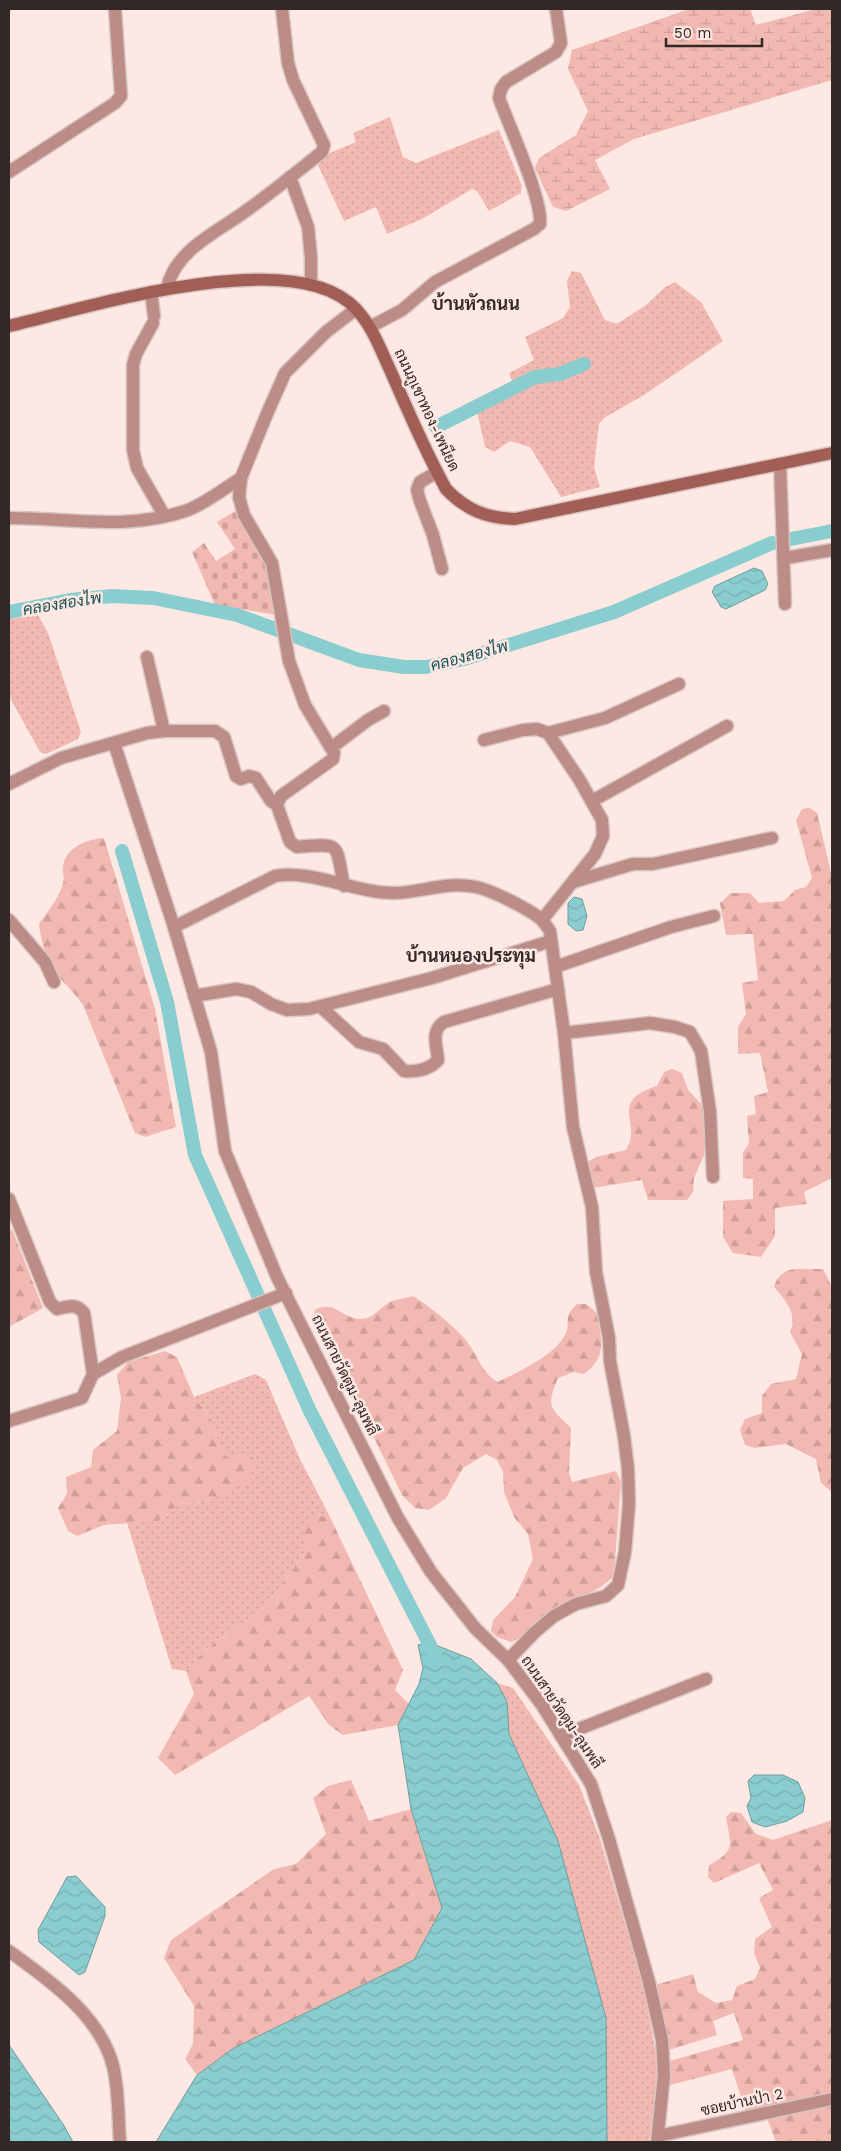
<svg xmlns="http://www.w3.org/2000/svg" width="841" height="2151" font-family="'Work Sans',Sarabun,sans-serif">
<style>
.grass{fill:url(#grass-dots)}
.forest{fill:url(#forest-firs)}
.wetland{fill:url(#wetland-marsh)}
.cemetery{fill:url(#cemetery-stones)}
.water{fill:url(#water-waves);stroke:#6f9c9d}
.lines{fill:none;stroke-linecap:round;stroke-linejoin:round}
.canal{stroke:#89cdcf;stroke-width:14}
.street-casing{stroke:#d9c5c2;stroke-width:15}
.secondary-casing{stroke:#d9c5c2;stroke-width:15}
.street{stroke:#bc8d86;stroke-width:12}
.secondary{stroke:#a05e55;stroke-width:12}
.labels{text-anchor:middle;stroke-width:5;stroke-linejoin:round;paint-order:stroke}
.street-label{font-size:15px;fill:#322827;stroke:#fee8e4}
.water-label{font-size:16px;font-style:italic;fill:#1a5557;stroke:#fee8e4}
.quarter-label{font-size:18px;font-weight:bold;fill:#322827;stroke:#fee8e4}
</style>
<defs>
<pattern id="grass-dots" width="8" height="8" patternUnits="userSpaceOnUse" patternTransform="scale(1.25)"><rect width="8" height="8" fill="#f1b9b1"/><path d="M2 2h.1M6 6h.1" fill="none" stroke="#cf9f98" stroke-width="1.8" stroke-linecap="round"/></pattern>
<pattern id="forest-firs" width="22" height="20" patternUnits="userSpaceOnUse" patternTransform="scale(1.25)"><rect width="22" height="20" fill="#f1b9b1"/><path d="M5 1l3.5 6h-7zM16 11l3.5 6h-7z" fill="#cf9f98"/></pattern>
<pattern id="wetland-marsh" width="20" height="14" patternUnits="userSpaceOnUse" patternTransform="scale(1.25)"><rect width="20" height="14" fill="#f1b9b1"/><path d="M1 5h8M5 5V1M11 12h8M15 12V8" fill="none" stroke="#cf9f98"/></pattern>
<pattern id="cemetery-stones" width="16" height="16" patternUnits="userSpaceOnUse" patternTransform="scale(1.25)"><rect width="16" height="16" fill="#f1b9b1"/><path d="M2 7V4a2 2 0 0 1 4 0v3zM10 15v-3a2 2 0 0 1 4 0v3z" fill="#cf9f98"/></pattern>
<pattern id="water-waves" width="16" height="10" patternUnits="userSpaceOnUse" patternTransform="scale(1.25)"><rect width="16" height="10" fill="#89cdcf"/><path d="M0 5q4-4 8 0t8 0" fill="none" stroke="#77b0b2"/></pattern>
</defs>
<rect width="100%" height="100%" fill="#fee8e4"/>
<g class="grass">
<polygon points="390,117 403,157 416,163 499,130 522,186 521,193 489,211 477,191 472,189 422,219 387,234 376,207 344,221 318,165 330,153 356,142 353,133"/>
<polygon points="572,271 581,273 605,320 617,324 646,305 665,287 675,282 701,302 723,341 644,395 604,418 599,424 594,467 600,487 561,497 530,447 510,441 494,452 485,447 477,412 516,392 509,373 534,360 525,337 563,318 570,307 567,281"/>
<polygon points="38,615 48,633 81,732 78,739 46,754 40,752 9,696 9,619"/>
<polygon points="255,1374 266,1380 299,1457 329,1515 315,1516 307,1550 264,1608 206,1649 186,1671 172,1669 127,1523 158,1521 180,1504 211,1500 244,1454 228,1459 220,1448 211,1419 194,1397"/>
<polygon points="497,1683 513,1688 579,1785 599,1836 643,1985 655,2048 658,2078 649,2142 607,2142 606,2018 558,1841 509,1734 507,1702"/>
</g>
<g class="forest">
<polygon points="810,808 817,813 832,877 832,1178 804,1192 807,1204 775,1208 775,1236 761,1257 733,1253 723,1237 723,1201 753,1199 753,1179 743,1178 743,1152 749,1144 747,1116 756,1114 754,1096 768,1092 760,1053 738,1054 738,1027 746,1014 742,983 758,980 753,934 726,935 720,903 731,893 750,893 759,903 784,901 795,890 806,887 812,878 796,820 802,809"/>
<path d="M104,838L155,1009L176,1127L145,1137L135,1133L83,1005C75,994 69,988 60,978C47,964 41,942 39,924C48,911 59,898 63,883C65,878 62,873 63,867C65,848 87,839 104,838Z"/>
<path d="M672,1069L682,1073L688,1090L703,1106L706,1125L704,1155L694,1178L693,1192L687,1200H648L642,1180L593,1188L586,1163L596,1157L626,1150C644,1124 606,1102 657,1086L664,1072Z"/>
<polygon points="12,1229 43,1308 9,1327 9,1231"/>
<path d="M823,1269L832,1287V1492L821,1483L816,1459L786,1444L755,1448L745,1445L740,1430L745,1419L762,1413V1396L771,1384L796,1379L802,1354L790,1332C798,1314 786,1301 774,1287C781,1263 802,1270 823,1269Z"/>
<path d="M413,1296C432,1308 450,1323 465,1339C477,1353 481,1373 498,1382C518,1372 554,1356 565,1335C572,1323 561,1319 577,1304H586L597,1313C601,1340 608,1356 584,1374L574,1372L558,1378C546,1408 549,1406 571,1428L569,1473L572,1482L616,1471L621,1482L614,1574C601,1594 574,1596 554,1608C538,1618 528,1636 511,1642L497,1637L491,1631L493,1620L515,1597L533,1559L528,1534L514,1517L504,1492L503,1472L497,1460L486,1454L463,1468L446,1498L429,1510L415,1508L402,1495L314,1315L315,1310C336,1298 344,1324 367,1318C375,1316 382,1306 390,1302C397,1299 406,1298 413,1296Z"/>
<polygon points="165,1351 177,1357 194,1397 211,1419 220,1448 228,1459 244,1454 254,1458 251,1480 211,1500 180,1504 158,1521 104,1525 77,1536 68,1531 58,1508 67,1494 66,1477 91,1467 93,1450 117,1431 121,1398 117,1375 128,1362"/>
<polygon points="329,1515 403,1670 395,1690 409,1704 398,1725 343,1735 329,1725 309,1696 175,1775 158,1758 194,1694 186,1671 206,1649 264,1608 307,1550 302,1528 315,1516"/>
<polygon points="351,1780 369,1821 411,1809 442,1908 414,1960 234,2048 197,2075 185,2059 193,2044 194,2006 164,1958 171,1940 274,1869 296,1864 326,1834 313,1798 328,1786"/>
<path d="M731,1812L741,1813L756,1834L773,1840L832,1820V2094L746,2112L732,2069L670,2085V2061L743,2040L734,2013L713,2021L717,2035L669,2050L667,2032L655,1985L693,1974L698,1992L716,2003L732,2000L737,1986L755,1979L760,1968L754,1953L755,1939L772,1927L759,1898L773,1890L759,1863L714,1883L708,1877L709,1865C736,1850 731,1846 726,1817Z"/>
<polygon points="832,2104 832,2142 776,2142 767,2118"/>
</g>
<polygon class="wetland" points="689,9 750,9 756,25 816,9 832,9 832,80 634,139 595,160 610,189 566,211 553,207 535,168 539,158 576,135 588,111 568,69 572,50"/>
<polygon class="cemetery" points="237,510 263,551 278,615 215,605 192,552 204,543 216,561 235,549 217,522"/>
<g class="water">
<polygon points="754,568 762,571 768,584 765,590 726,609 721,607 712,592 715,586"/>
<polygon points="574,897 582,899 587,916 583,930 576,931 568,924 568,903"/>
<polygon points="428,1642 471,1659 497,1683 507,1702 509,1734 558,1841 606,2018 607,2142 156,2142 197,2075 234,2048 414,1960 442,1908 411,1809 398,1725 419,1684 423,1668 418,1645"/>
<polygon points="754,1775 783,1775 798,1782 805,1798 803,1812 787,1821 765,1827 752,1822 747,1806 751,1798 748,1781"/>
<polygon points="76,1876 105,1907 105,1916 85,1972 79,1975 39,1942 38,1930 67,1877"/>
<polygon points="9,2045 63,2124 73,2142 13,2142 9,2138"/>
</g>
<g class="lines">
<g class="canal">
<polyline points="436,427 535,377 560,374 584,364"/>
<polyline points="791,539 832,531"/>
<polyline points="9,612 70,600 113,596 153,598 237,615 359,660 404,667 426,667 464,659 614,612 772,543"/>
<polyline points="122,851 167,1002 195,1155 309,1409 437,1659"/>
</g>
<defs>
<g id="street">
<polyline points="9,172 115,103 121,96 115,9"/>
<polyline points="290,177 308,227 311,257 311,285"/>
<path d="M167,288C176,248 220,231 250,208C275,190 298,171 322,152L324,145L293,80L288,63L282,9"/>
<polyline points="151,292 154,316"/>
<polyline points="153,323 136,354 133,365 133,450 137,468 164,515"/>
<path d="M370,327L402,310L435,282L534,229L540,224C542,197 509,126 499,98L501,89L506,82L556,52L561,43L556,9"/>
<polyline points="780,464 785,604"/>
<polyline points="437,472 420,482 417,490 420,501 433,535 442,569"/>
<path d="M9,518C69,518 129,531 188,510C206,503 225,488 241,478"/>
<polyline points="785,558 832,550"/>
<polyline points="164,731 215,731 224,737 236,776 241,779 249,776 256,778 271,801 277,805"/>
<polyline points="548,733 605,718 679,684"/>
<polyline points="484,740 523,730 537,729 548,733 579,779 602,820 603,836 595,854 542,920"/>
<polyline points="114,743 174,927 211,1052 225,1151 277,1277 398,1518 431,1572 475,1628 508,1660 542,1705 591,1784 609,1839 649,1982 662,2040 664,2075 657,2142"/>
<polyline points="331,748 368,720 384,711"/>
<polyline points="9,784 61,758 147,733 164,731 147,657"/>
<polyline points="592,801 727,726"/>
<polyline points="573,882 633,864 653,864 772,838"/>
<path d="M344,886C335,843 343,843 297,847L290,842L277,805L281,796L333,759L334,753L305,705L289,661L272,563L244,515L239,497L241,478L266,416L285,373L326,332L356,309"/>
<polyline points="9,920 45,962 54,982"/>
<path d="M174,927L275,876C312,869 357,894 396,893C423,892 448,881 476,887C491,890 529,909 541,919C544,922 547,927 550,931L564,1033L573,1127L592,1207L596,1272L609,1338L610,1361L624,1436L628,1469L629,1504L625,1552L618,1585L606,1596L576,1604L554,1616L535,1632L508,1660"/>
<polyline points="555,967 671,927 714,916"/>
<polyline points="194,996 236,989 251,992 271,1004 287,1010 309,1009 432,978 551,941"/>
<path d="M321,1007L359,1042L383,1049L404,1071C417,1072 429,1070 438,1060C437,1046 430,1031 444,1022L558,989"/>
<polyline points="564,1033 650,1023 675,1027 690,1032 701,1051 710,1112 713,1177"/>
<path d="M9,1199L50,1302L57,1309C69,1306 76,1303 84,1313L93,1374L82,1398L9,1421"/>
<polyline points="93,1374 122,1357 286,1293"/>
<polyline points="561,1736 706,1679"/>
<path d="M9,1951C49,1980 100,2015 113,2066C119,2090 118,2117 120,2142"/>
<polyline points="658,2136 832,2099"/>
</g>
<path id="secondary" d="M9,326C87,308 295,242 356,309C373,327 381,351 391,372C408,411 425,451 446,489C466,510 486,518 515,519L832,453"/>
</defs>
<use href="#street" class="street-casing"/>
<use href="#secondary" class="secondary-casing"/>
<use href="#street" class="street"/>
<use href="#secondary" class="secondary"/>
</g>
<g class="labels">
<g class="street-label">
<text transform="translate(427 410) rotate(65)" y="5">ถนนภูเขาทอง-เพนียด</text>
<text transform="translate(345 1375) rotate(64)" y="5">ถนนสายวัดตูม-ลุมพลี</text>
<text transform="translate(562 1712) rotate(56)" y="5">ถนนสายวัดตูม-ลุมพลี</text>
<text transform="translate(742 2102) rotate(-12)" y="5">ซอยบ้านป่า 2</text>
</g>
<g class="water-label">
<text transform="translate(62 603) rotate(-9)" y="6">คลองสองไพ</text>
<text transform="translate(469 655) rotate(-15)" y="6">คลองสองไพ</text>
</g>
<g class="quarter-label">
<text x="476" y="310">บ้านหัวถนน</text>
<text x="471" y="962">บ้านหนองประทุม</text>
</g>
</g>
<rect width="841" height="2151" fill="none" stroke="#322827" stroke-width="20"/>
<path d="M666 38v8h96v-8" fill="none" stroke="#322827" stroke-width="2.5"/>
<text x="674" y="38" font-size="15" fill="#322827" stroke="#fee8e4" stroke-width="4" paint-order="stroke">50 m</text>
</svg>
